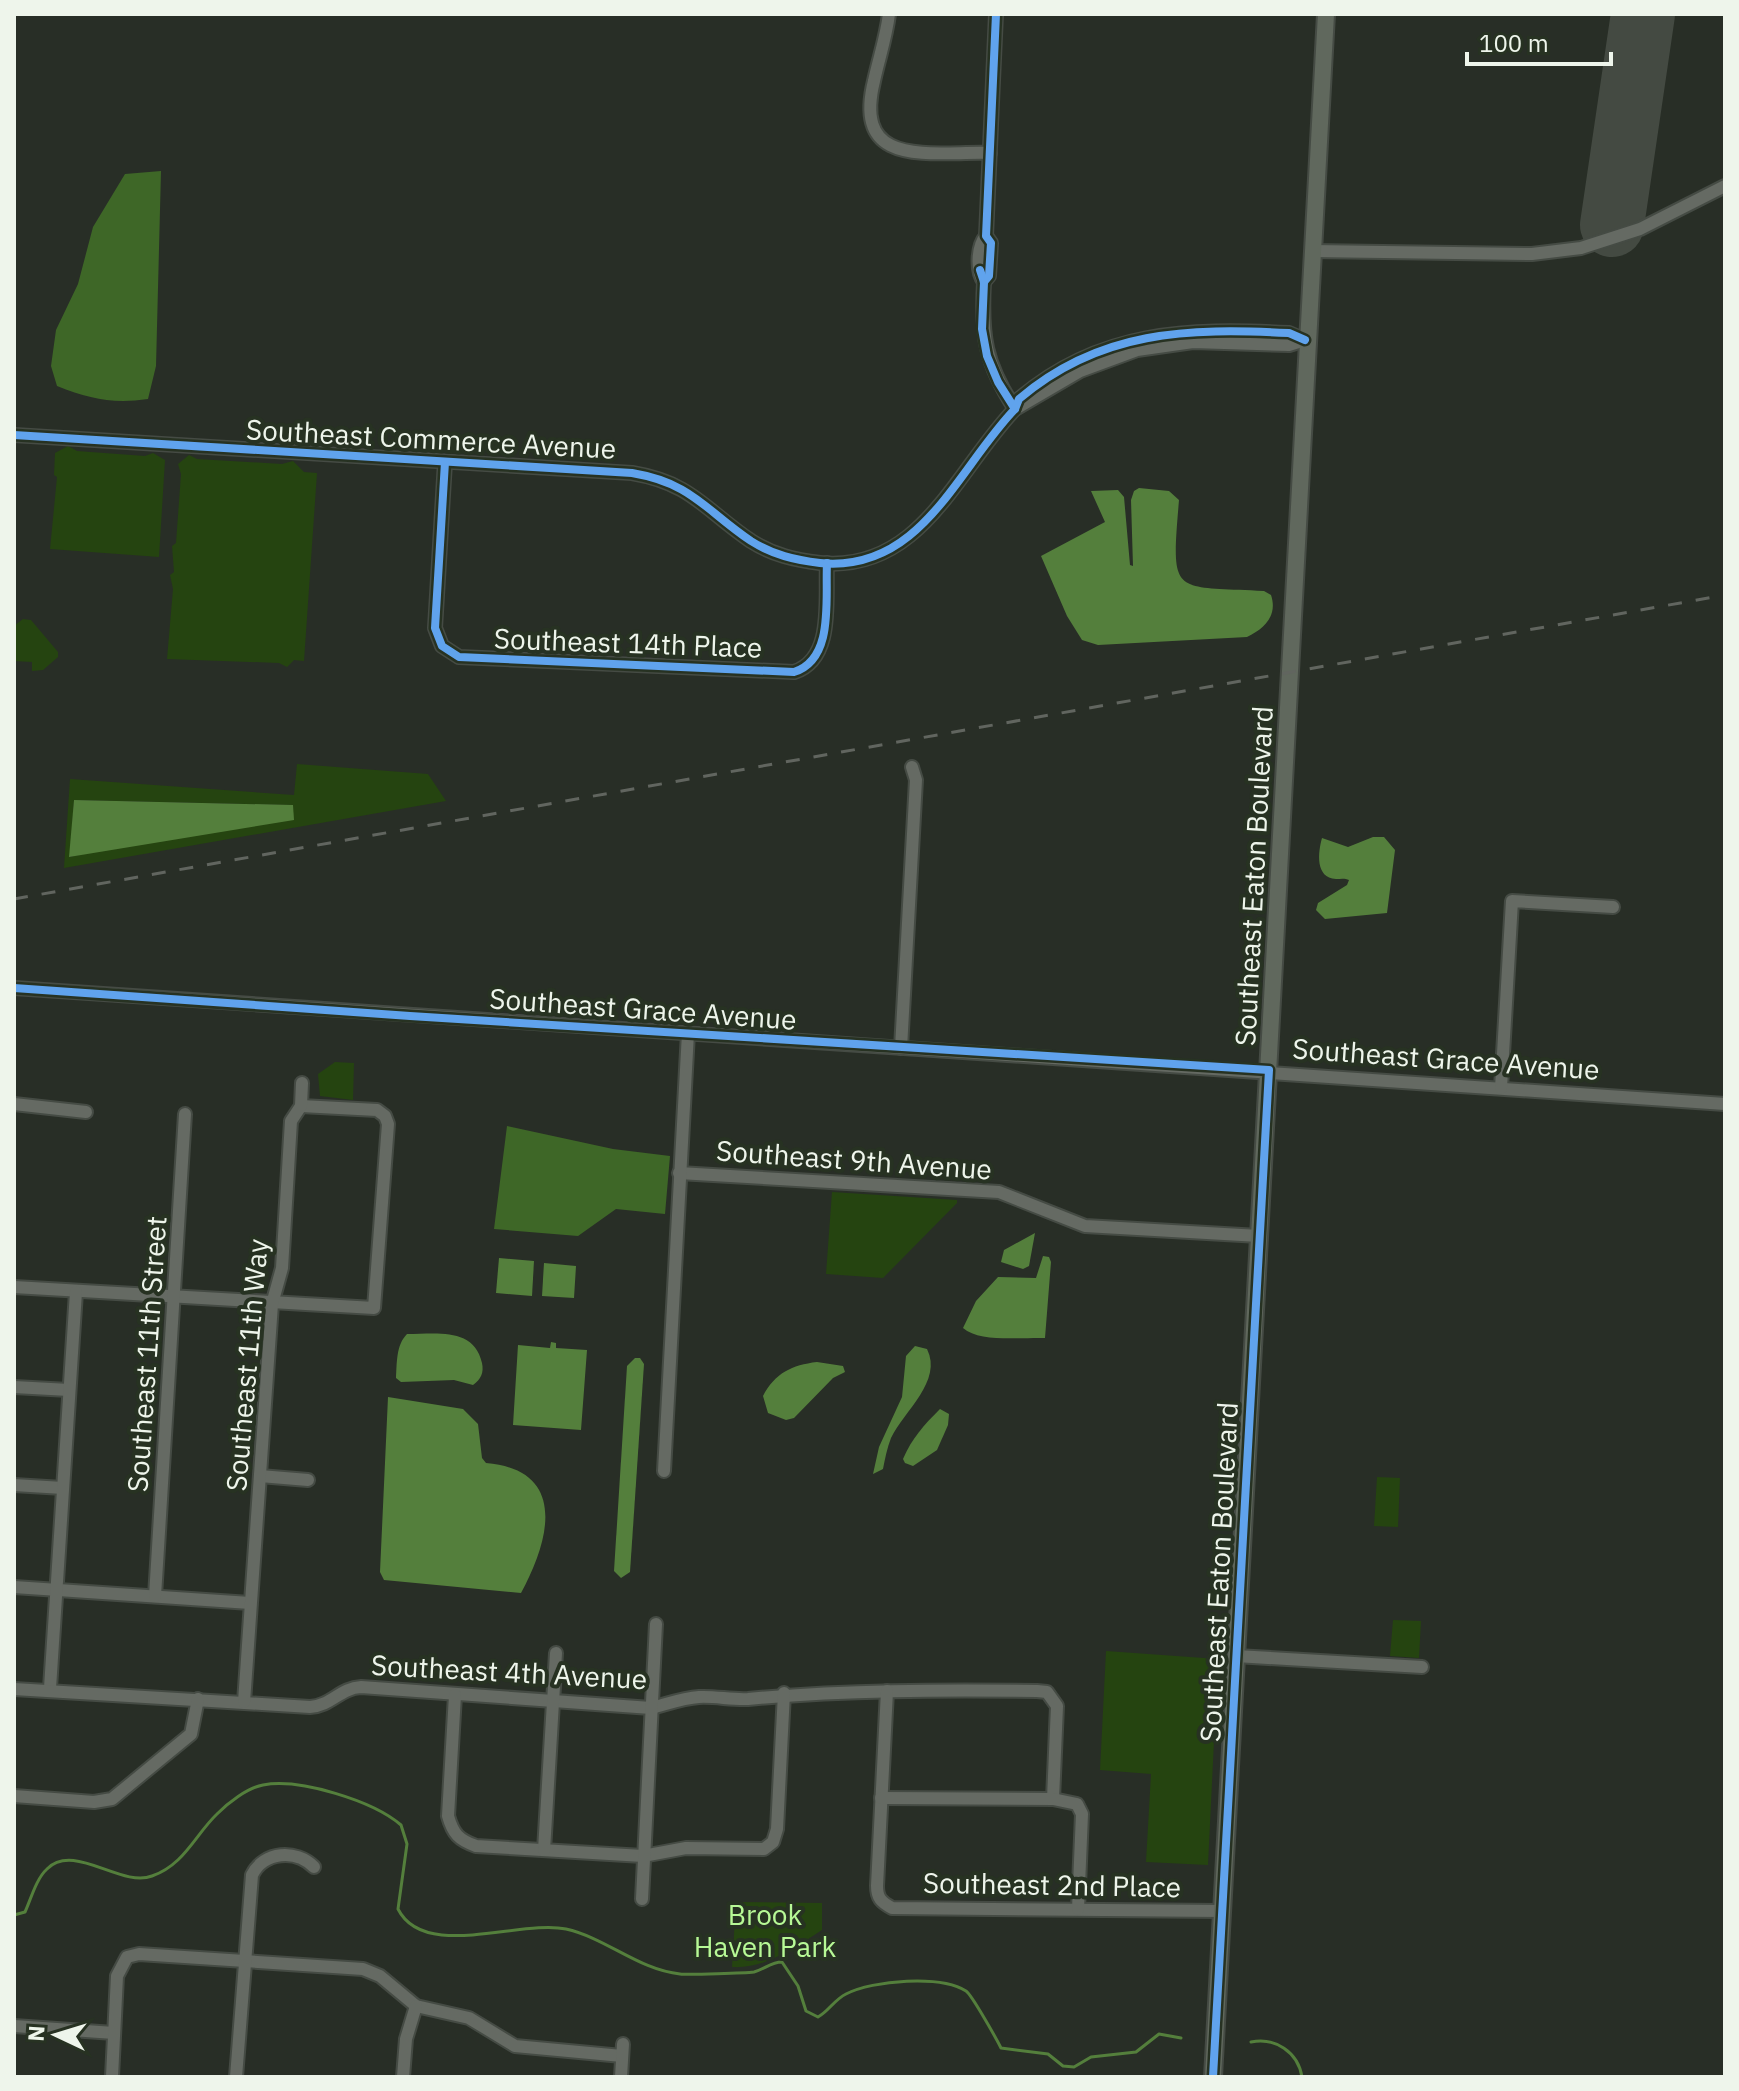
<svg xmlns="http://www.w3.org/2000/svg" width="1739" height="2091" font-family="'IBM Plex Sans',sans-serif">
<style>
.green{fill:#254410;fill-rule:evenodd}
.forest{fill:#3e6727}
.water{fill:#547f3c}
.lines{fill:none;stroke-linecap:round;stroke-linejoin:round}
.stream{stroke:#547f3c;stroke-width:3}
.runway{stroke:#444a42;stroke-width:64}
.minor-casing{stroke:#454b44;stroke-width:16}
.major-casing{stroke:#454b44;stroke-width:20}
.minor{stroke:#656a63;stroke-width:12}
.major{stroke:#60685d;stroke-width:16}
.rail{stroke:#61655f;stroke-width:3;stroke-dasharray:14 14;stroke-linecap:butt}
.cycleway-casing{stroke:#273222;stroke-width:13}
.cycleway{stroke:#60a3ed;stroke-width:8}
.labels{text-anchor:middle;stroke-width:8;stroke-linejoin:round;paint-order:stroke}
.street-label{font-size:28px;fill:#eef5eb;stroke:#273222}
.park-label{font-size:28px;fill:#b7f996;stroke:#273222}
</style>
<rect width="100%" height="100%" fill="#282e26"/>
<g class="green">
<polygon points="68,446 77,451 145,456 153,453 165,460 159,557 50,549 57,477 54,475 55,453"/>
<polygon points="189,455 197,459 282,464 293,461 304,472 317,473 304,661 294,660 287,667 279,663 167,659 173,589 170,575 174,572 172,546 176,543 181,474 178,464"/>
<polygon points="23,619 31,620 58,652 58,657 43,670 32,671 32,662 14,661 14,626"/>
<path d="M297,764L428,774L446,801L64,868L70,779L294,795ZM74,800L292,805H293L70,857Z"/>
<polygon points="335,1062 354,1063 353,1100 320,1096 318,1074"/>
<polygon points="832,1192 957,1200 957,1203 883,1278 826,1274"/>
<polygon points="1377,1477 1400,1478 1398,1527 1374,1526"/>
<polygon points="1393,1620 1421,1621 1419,1658 1390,1656"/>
<polygon points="1106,1651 1218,1659 1208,1865 1146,1862 1151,1774 1100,1770"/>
<path d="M736,1902L822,1903V1930C794,1948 765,1969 732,1967Z"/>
</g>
<g class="forest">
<path d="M161,171L156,366L148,399C113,404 90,399 57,386L51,366L56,330L78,284L93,227L125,174Z"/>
<polygon points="507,1126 613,1149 670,1156 665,1214 616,1209 578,1236 494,1229"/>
</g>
<g class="water">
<path d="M1139,488L1169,491L1179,500C1171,597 1171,586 1264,591L1271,595C1278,616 1264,629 1247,637L1098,645L1082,640L1067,616L1041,556L1105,522L1091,491L1118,490L1124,497L1130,565L1133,566L1131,500L1134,491Z"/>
<polygon points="74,800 293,805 294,820 69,857"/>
<path d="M1373,837H1384L1395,850L1387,913L1325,919L1316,910L1318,903L1347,885L1349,880C1345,878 1340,879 1336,879C1315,878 1318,852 1322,838L1348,847Z"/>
<polygon points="1035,1233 1029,1266 1023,1269 1001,1262 1004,1250"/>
<path d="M1043,1256L1049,1257L1051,1262L1045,1338C1022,1337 980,1343 963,1328L976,1301L998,1277L1036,1278Z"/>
<polygon points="499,1258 534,1261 532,1296 496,1293"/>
<polygon points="544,1263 576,1266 574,1298 542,1296"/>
<path d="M407,1334C437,1334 474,1327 482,1363C484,1373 481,1379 473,1385L454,1380L401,1382L396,1378C397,1363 396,1345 407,1334Z"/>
<polygon points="551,1342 556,1343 556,1348 587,1350 581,1430 513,1425 518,1345 550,1348"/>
<path d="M915,1346L927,1349C943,1381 904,1411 891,1438C887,1448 885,1459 883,1469L873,1474L879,1447L902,1397L906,1356Z"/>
<polygon points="635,1358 640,1358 644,1364 630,1572 621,1578 614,1571 627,1366"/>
<path d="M817,1362L843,1366L845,1372L833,1378L794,1418L786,1420L768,1413L763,1396C775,1373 792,1365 817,1362Z"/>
<path d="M388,1397L463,1409L478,1424L482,1458L486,1463C568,1470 550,1540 521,1593L384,1580L380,1572Z"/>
<path d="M940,1409L949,1414L948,1425L937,1450L913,1466L905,1463L903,1459C912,1438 924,1425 940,1409Z"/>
</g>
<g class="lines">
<g class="stream">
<path d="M14,1915L25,1912C31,1899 36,1879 47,1869C74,1842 121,1888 152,1876C184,1865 195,1835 217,1814C228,1803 247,1788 263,1785C300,1778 373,1801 401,1825L407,1844L398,1909C424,1961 521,1919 566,1929C606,1938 639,1970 680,1974C689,1975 746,1973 754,1972C765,1969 771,1962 782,1962L798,1986L806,2011L818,2017C829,2011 834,2000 846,1994C873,1980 941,1975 966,1991C972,1995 997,2040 1001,2048L1048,2054L1063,2066L1074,2067L1091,2057L1136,2052L1159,2034L1181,2038"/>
<path d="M1251,2042C1275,2037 1298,2052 1302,2077"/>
</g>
<polyline class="runway" points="1612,225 1643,14"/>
<defs>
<g id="minor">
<path d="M889,14C886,38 879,58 874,81C852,170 931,151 990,153"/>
<path d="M986,236C977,246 976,271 984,282C981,336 985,363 1015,409"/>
<polyline points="1312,251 1532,254 1581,248 1640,229 1725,186"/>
<polyline points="984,282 989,276 991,243 986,236 996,14"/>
<polyline points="1015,409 1080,371 1137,350 1193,342 1289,345 1305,340"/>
<path d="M14,435L632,473C692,483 705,510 751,541C773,555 795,560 820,563C921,573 957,469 1015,409L1019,399C1100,330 1188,328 1289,333L1305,340"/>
<path d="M445,462L435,628L442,646L459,657L794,672C835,659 825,598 827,563"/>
<path d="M14,988C584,1027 1155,1064 1725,1104"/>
<polyline points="901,1048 916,780 912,767"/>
<polyline points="1501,1088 1512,901 1613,907"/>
<polyline points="14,1104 86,1112"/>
<polyline points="679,1173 999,1192 1085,1226 1259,1236"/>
<polyline points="14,1287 374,1308 388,1124 385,1116 377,1110 301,1106"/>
<polyline points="14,1387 69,1390"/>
<polyline points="664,1471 688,1033"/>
<polyline points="260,1476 308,1480"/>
<polyline points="14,1485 63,1488"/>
<polyline points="14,1587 250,1603"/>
<polyline points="155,1596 185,1114"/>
<polyline points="1236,1656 1422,1667"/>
<polyline points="50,1688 76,1292"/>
<path d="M14,1689L310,1707C331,1706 340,1688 361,1687L651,1708C667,1704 683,1698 699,1697C715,1696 732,1700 748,1699C844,1690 940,1690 1037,1691L1047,1692L1057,1706L1053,1799"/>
<path d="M887,1691L877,1886C877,1898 881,1902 892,1908L1222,1911"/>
<path d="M455,1695L448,1816C453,1834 459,1840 476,1846L643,1856L686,1848L764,1849L773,1842L777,1829L784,1693"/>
<polyline points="244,1702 272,1304 282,1268 291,1121 301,1106 302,1083"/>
<polyline points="14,1796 94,1802 112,1799 191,1734 198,1699"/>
<polyline points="881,1798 1053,1799 1077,1804 1082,1814 1078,1909"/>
<polyline points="544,1850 556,1653"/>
<polyline points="642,1899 656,1624"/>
<polyline points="14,2026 114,2033"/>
<polyline points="112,2077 117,1976 127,1957 139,1954 363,1969 380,1976 416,2006 469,2018 515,2046 622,2056"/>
<path d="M236,2077L252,1875C264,1851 296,1849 314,1867"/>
<polyline points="403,2077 406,2039 416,2006"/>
<polyline points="621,2077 623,2044"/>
</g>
<path id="major" d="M1213,2077C1251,1389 1286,701 1326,14"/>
</defs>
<use href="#minor" class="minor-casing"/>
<use href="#major" class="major-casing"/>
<use href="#minor" class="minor"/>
<use href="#major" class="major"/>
<polyline class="rail" points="14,899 1725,595"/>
<defs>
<g id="cycleway">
<polyline points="980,270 984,282 982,329 987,356 998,382 1015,409"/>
<polyline points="984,282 989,276 991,243 986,236 996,14"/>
<path d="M14,435L632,473C692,483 705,510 751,541C773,555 795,560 820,563C921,573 957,469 1015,409L1019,399C1100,330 1188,328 1289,333L1305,340"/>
<path d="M445,462L435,628L442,646L459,657L794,672C835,659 825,598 827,563"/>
<polyline points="14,988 410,1016 1269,1070 1213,2077"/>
</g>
</defs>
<use href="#cycleway" class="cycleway-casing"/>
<use href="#cycleway" class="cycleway"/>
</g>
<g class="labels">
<g class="street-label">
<text transform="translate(431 439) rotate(3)" y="10">Southeast Commerce Avenue</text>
<text transform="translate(628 643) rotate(2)" y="10">Southeast 14th Place</text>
<text transform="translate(1254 876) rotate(-87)" y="10">Southeast Eaton Boulevard</text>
<text transform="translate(643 1009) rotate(4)" y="10">Southeast Grace Avenue</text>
<text transform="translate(1446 1059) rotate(4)" y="10">Southeast Grace Avenue</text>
<text transform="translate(854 1160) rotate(4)" y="10">Southeast 9th Avenue</text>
<text transform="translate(147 1354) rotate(-86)" y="10">Southeast 11th Street</text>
<text transform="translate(247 1365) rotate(-85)" y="10">Southeast 11th Way</text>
<text transform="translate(1219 1572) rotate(-87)" y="10">Southeast Eaton Boulevard</text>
<text transform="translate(509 1672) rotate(3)" y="10">Southeast 4th Avenue</text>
<text transform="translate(1052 1885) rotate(1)" y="10">Southeast 2nd Place</text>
</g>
<g class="park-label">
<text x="765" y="1925">Brook<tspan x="765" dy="32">Haven Park</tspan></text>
</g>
</g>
<rect width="1739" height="2091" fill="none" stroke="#eef5eb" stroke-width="32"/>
<g transform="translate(56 2035) rotate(274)" stroke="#273222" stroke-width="6" paint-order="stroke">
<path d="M0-6L14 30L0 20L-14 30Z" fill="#eef5eb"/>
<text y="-12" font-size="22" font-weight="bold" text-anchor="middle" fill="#eef5eb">N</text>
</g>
<path d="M1467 52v12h144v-12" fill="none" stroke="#eef5eb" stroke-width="4"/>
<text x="1479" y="52" font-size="24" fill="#eef5eb" stroke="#273222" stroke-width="6" paint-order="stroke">100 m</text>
</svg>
